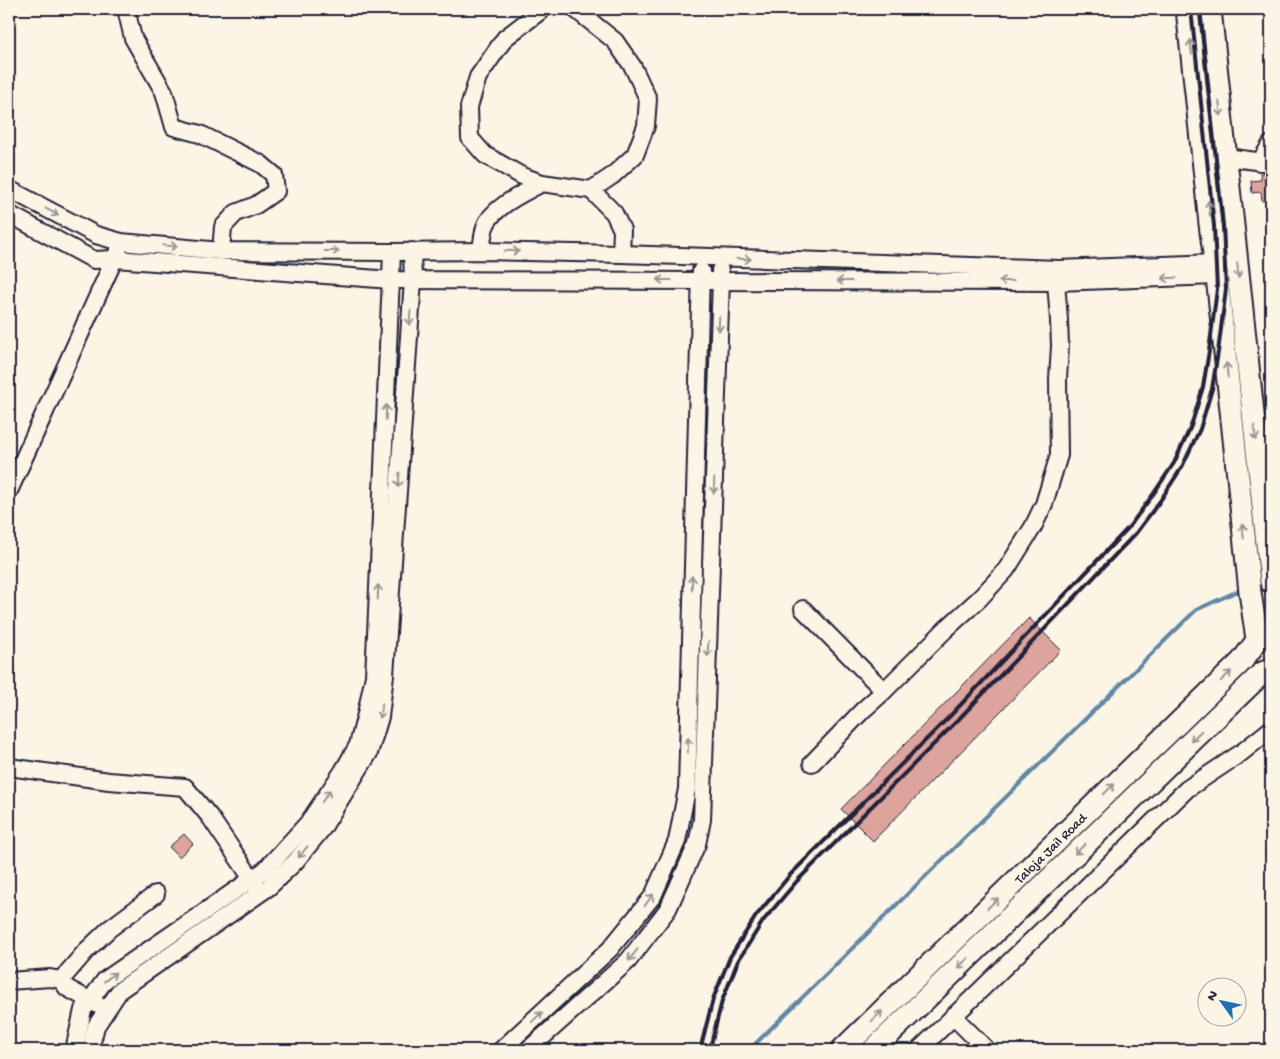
<svg xmlns="http://www.w3.org/2000/svg" width="1280" height="1059" font-family="'Gochi Hand',sans-serif">
<style>
.lines{fill:none;stroke-linecap:round;stroke-linejoin:round}
.stream{stroke:#6287a6;stroke-width:4}
.building{fill:#dda39d;stroke:#22223b}
.minor-casing{stroke:#22223b;stroke-width:20}
.major-casing{stroke:#22223b;stroke-width:25}
.minor{stroke:#fcf5e5;stroke-width:16}
.major{stroke:#fcf5e5;stroke-width:21}
.rail{stroke:#22223b;stroke-width:4}
.oneway{stroke:#9a9698}
.labels{text-anchor:middle;stroke-width:4;stroke-linejoin:round;paint-order:stroke}
.street-label{font-size:14px;fill:#22223b;stroke:#fcf5e5}
</style>
<rect width="100%" height="100%" fill="#fcf5e5"/>
<filter id="ink" filterUnits="userSpaceOnUse"><feTurbulence type="fractalNoise" baseFrequency=".02" numOctaves="2"/><feDisplacementMap in="SourceGraphic" scale="10" xChannelSelector="R" yChannelSelector="G"/><feConvolveMatrix kernelMatrix="1 2 1 2 8 2 1 2 1" color-interpolation-filters="sRGB"/></filter>
<g filter="url(#ink)">
<g class="lines">
<polyline class="stream" points="749,1050 1196,610 1242,589"/>
</g>
<g class="building">
<polygon points="1260,173 1271,173 1271,201 1262,201 1261,192 1252,193 1251,181 1261,180"/>
<polygon points="1029,618 1061,650 873,841 841,809"/>
<polygon points="184,834 193,844 179,857 169,847"/>
</g>
<g class="lines">
<defs>
<g id="minor">
<polyline points="126,9 133,38 164,92 174,127 200,134 261,164 274,175 276,191 256,205 236,213 223,227 221,251"/>
<polyline points="543,9 505,38 478,77 469,107 470,138 485,155 522,176 542,183 591,190 612,176 635,155 646,126 648,99 633,67 615,41 575,9"/>
<polyline points="1203,159 1226,157 1271,163"/>
<polyline points="1260,162 1271,144"/>
<polyline points="9,189 96,235 121,242 221,251 392,252 481,251 621,254 1058,269 1216,263"/>
<polyline points="591,190 614,213 622,230 621,254"/>
<polyline points="9,214 94,260 115,259 391,280 1056,282 1217,276"/>
<path d="M481,251C482,243 483,234 485,227C492,207 524,193 542,183"/>
<polyline points="9,491 118,251"/>
<polyline points="803,609 884,691"/>
<polyline points="812,763 863,710 881,694 945,630 980,598 1006,570 1033,527 1044,504 1059,455 1058,379 1060,346 1059,320 1056,282 1058,271"/>
<polyline points="9,767 109,781 185,787 210,817 252,879 258,889"/>
<polyline points="61,980 86,951 109,929 156,894"/>
<polyline points="9,981 50,978 61,980 67,988 98,1005"/>
<polyline points="953,1016 987,1050"/>
<polyline points="74,1050 83,1010 105,980 265,870 308,823 343,771 358,745 366,714 374,676 377,612 392,252"/>
<polyline points="90,1050 96,1026 120,990 269,887 295,862 322,829 369,753 380,717 385,675 413,280 412,251"/>
<polyline points="501,1050 610,949 653,896 677,841 687,789 701,271"/>
<polyline points="528,1050 628,961 668,909 697,844 702,820 721,280 720,270"/>
<polyline points="919,1050 1187,789 1241,753 1271,729"/>
</g>
<g id="major">
<polyline points="1187,9 1210,224 1217,276 1250,592 1257,639"/>
<polyline points="1210,9 1271,582"/>
<path id="s1" d="M842,1050L1242,661L1256,642"/>
<polyline points="873,1050 1258,677 1262,673 1271,669"/>
</g>
</defs>
<use href="#minor" class="minor-casing"/>
<use href="#major" class="major-casing"/>
<use href="#minor" class="minor"/>
<use href="#major" class="major"/>
<g class="rail">
<polyline points="702,1050 702,1042 713,999 730,957 756,916 790,875 950,716 1129,527 1152,496 1174,463 1191,426 1203,387 1209,351 1217,289 1214,226 1191,9"/>
<polyline points="711,1050 711,1044 722,1001 738,961 763,921 797,881 956,722 1136,533 1160,501 1182,467 1200,429 1212,389 1218,352 1226,289 1223,225 1200,9"/>
</g>
</g>
<defs><path id="oneway-shaft" d="M-6 0H5M1.5-3L5.5 0L1.5 3" fill="none" stroke-width="1.6" stroke-linecap="round" stroke-linejoin="round" transform="scale(1.25)"/></defs>
<g class="oneway">
<use href="#oneway-shaft" transform="translate(1191 47) rotate(-96)"/>
<use href="#oneway-shaft" transform="translate(1220 109) rotate(84)"/>
<use href="#oneway-shaft" transform="translate(1209 208) rotate(-96)"/>
<use href="#oneway-shaft" transform="translate(52 212) rotate(28)"/>
<use href="#oneway-shaft" transform="translate(170 246) rotate(5)"/>
<use href="#oneway-shaft" transform="translate(332 251)"/>
<use href="#oneway-shaft" transform="translate(512 251) rotate(1)"/>
<use href="#oneway-shaft" transform="translate(744 259) rotate(2)"/>
<use href="#oneway-shaft" transform="translate(1238 271) rotate(84)"/>
<use href="#oneway-shaft" transform="translate(1169 278) rotate(178)"/>
<use href="#oneway-shaft" transform="translate(664 280) rotate(-180)"/>
<use href="#oneway-shaft" transform="translate(844 281) rotate(-180)"/>
<use href="#oneway-shaft" transform="translate(1006 281) rotate(-180)"/>
<use href="#oneway-shaft" transform="translate(410 318) rotate(94)"/>
<use href="#oneway-shaft" transform="translate(719 324) rotate(92)"/>
<use href="#oneway-shaft" transform="translate(1227 370) rotate(-96)"/>
<use href="#oneway-shaft" transform="translate(386 412) rotate(-88)"/>
<use href="#oneway-shaft" transform="translate(1255 433) rotate(84)"/>
<use href="#oneway-shaft" transform="translate(399 480) rotate(94)"/>
<use href="#oneway-shaft" transform="translate(714 486) rotate(92)"/>
<use href="#oneway-shaft" transform="translate(1243 531) rotate(-96)"/>
<use href="#oneway-shaft" transform="translate(692 583) rotate(-89)"/>
<use href="#oneway-shaft" transform="translate(378 592) rotate(-88)"/>
<use href="#oneway-shaft" transform="translate(708 649) rotate(92)"/>
<use href="#oneway-shaft" transform="translate(1226 676) rotate(-44)"/>
<use href="#oneway-shaft" transform="translate(381 711) rotate(99)"/>
<use href="#oneway-shaft" transform="translate(1196 736) rotate(136)"/>
<use href="#oneway-shaft" transform="translate(688 745) rotate(-89)"/>
<use href="#oneway-shaft" transform="translate(1109 789) rotate(-44)"/>
<use href="#oneway-shaft" transform="translate(326 796) rotate(-56)"/>
<use href="#oneway-shaft" transform="translate(1080 849) rotate(136)"/>
<use href="#oneway-shaft" transform="translate(303 852) rotate(129)"/>
<use href="#oneway-shaft" transform="translate(649 900) rotate(-54)"/>
<use href="#oneway-shaft" transform="translate(993 903) rotate(-44)"/>
<use href="#oneway-shaft" transform="translate(633 955) rotate(128)"/>
<use href="#oneway-shaft" transform="translate(963 963) rotate(136)"/>
<use href="#oneway-shaft" transform="translate(110 977) rotate(-38)"/>
<use href="#oneway-shaft" transform="translate(877 1016) rotate(-45)"/>
<use href="#oneway-shaft" transform="translate(537 1017) rotate(-43)"/>
</g>
</g>
<g class="labels">
<g class="street-label">
<text dy="5" stroke="none"><textPath href="#s1" startOffset="290">Taloja Jail Road</textPath></text>
</g>
</g>
<rect width="1280" height="1059" fill="none" stroke="#fcf5e5" stroke-width="30"/>
<rect x="15" y="15" width="1250" height="1029" fill="none" stroke="#22223b" stroke-width="2" filter="url(#ink)"/>
<g transform="translate(1222 1002) rotate(303)"><circle r="24" fill="#fcf5e5" stroke="#a5a1a1"/>
<path d="M0-4L9 19L0 12L-9 19Z" fill="#1f6fb2"/>
<text y="-8" font-size="14" font-weight="bold" text-anchor="middle" fill="#22223b">N</text>
</g>
</svg>
